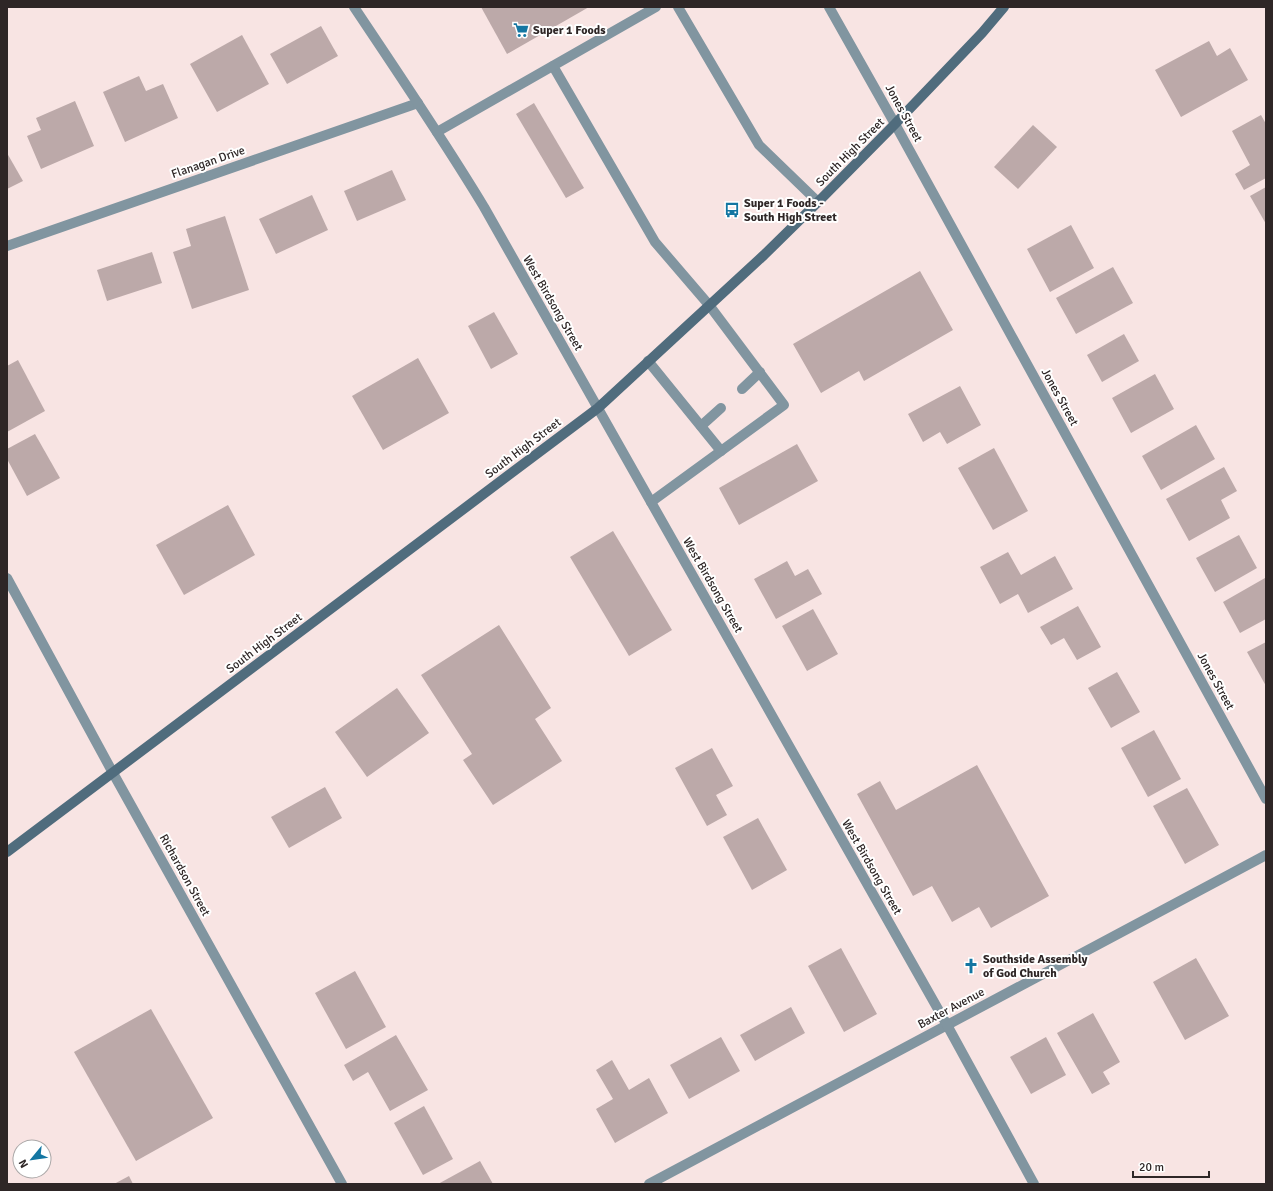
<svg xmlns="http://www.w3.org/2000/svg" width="1273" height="1191" font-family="Signika,sans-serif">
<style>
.building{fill:#bca9a9}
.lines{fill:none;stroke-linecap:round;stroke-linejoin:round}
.service{stroke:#8195a0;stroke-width:10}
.minor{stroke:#8195a0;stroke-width:10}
.tertiary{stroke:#8195a0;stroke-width:10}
.secondary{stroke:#506c7d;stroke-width:10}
.labels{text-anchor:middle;stroke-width:4;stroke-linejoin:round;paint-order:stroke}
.poi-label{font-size:12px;font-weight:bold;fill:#2e2626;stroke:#fff;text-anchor:start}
.street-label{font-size:12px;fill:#2e2626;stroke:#fff}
</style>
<rect width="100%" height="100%" fill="#f8e4e3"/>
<g class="building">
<polygon points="481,7 589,7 507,54"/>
<polygon points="321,26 338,56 287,84 270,54"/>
<polygon points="242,35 269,84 217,112 190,64"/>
<polygon points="1209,41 1217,56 1230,48 1248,80 1181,117 1155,70"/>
<polygon points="139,76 146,91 163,84 178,118 125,142 103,92"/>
<polygon points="75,101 94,146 41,169 27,136 41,130 36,118"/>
<polygon points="534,103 584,188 566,198 516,114"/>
<polygon points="1261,115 1266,124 1266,178 1244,190 1235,174 1250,165 1232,131"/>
<polygon points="1033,125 1057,147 1018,189 994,167"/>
<polygon points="7,153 23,181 7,189"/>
<polygon points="392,170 406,200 357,221 344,191"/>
<polygon points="1266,187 1266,224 1250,196"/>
<polygon points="312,195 328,230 276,254 259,219"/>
<polygon points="225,216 249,290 192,309 173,252 191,246 186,229"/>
<polygon points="1071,225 1094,268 1050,292 1027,249"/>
<polygon points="152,252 162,283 107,301 97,270"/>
<polygon points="1113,267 1133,303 1076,334 1056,298"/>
<polygon points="920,271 953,330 864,381 859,371 821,393 793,344"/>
<polygon points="494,312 518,354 491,369 468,326"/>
<polygon points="1124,334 1139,361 1102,382 1087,355"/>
<polygon points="418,358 449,413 383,450 352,396"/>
<polygon points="18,360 45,411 7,432 7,366"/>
<polygon points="1155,374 1174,409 1131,433 1112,398"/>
<polygon points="960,386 981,425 947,444 940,432 923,442 908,414"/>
<polygon points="1196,425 1215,459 1161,490 1142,456"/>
<polygon points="35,434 60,478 27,496 7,459 7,449"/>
<polygon points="797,444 818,481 739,525 719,488"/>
<polygon points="994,448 1028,511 993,530 958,468"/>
<polygon points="1224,467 1237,491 1221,500 1230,518 1189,541 1166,499"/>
<polygon points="228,505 255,555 184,595 156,545"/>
<polygon points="613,531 672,630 629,656 570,557"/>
<polygon points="1239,535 1257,568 1215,592 1196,558"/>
<polygon points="1008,552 1021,575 1055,556 1073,589 1028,613 1018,594 1000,604 980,567"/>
<polygon points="787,561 795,576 808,569 822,594 776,619 754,579"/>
<polygon points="1265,578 1266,580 1266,619 1240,633 1223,602"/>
<polygon points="1078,606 1101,647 1077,660 1064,638 1051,645 1040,627"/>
<polygon points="813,609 838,654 807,671 782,626"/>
<polygon points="499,625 551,708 535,719 562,761 493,805 463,760 472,754 421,675"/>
<polygon points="1266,642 1266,686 1247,652"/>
<polygon points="1117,672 1140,712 1111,728 1088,688"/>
<polygon points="397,688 429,733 367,777 335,732"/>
<polygon points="1154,730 1181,779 1148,797 1121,748"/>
<polygon points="712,748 733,786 716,795 727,815 707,826 675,768"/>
<polygon points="977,765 1049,896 991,928 979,907 952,922 932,886 913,896 857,794 880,781 896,810"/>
<polygon points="325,787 342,818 289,848 271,817"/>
<polygon points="1187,788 1219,845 1185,864 1153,806"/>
<polygon points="758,818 787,870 752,890 723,837"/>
<polygon points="841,948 877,1014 844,1032 808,966"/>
<polygon points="1196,958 1229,1016 1185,1040 1153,982"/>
<polygon points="355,971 386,1027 346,1049 315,993"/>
<polygon points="791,1007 805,1033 755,1061 740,1035"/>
<polygon points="151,1009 213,1118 136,1161 74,1052"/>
<polygon points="1093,1013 1120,1062 1103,1072 1110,1084 1092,1094 1057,1033"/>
<polygon points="396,1035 428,1090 390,1111 368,1072 353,1081 344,1065"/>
<polygon points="721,1037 740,1071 689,1099 670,1065"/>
<polygon points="1046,1037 1066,1075 1031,1094 1010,1057"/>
<polygon points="612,1060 629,1090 649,1078 668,1113 615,1143 596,1109 613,1099 596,1070"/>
<polygon points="424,1106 453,1159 423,1175 394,1123"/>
<polygon points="480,1161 493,1184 438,1184"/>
<polygon points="129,1176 133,1184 114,1184"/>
</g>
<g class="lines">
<g class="service">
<polyline points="678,7 759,145 818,202"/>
<polyline points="553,66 655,242 709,305 784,405 651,502"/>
<polyline points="437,132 656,7"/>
<polyline points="648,361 721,451"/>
<polyline points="742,389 760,372"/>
<polyline points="701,426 721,408"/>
</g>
<g class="minor">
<polyline points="829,7 895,124 1266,799"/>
<polyline points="7,246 418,103"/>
<polyline points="7,578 113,773 342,1184"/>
<polyline points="649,1184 1266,855"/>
</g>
<path class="tertiary" d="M354,7C398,73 443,139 484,207L947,1025L1034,1184"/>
<polyline class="secondary" points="7,852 598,408 764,255 818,202 895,124 982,33 1004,7"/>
</g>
<defs>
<symbol id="supermarket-bare" viewBox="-9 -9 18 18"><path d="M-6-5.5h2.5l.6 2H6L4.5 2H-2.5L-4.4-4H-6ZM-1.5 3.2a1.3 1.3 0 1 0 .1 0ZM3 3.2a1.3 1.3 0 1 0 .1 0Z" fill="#1376a2" stroke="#fff" stroke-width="2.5" paint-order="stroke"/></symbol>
<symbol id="bus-bare" viewBox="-9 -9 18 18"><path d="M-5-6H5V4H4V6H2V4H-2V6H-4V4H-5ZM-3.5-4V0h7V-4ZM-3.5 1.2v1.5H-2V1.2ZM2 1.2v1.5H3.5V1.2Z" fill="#1376a2" stroke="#fff" stroke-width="2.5" paint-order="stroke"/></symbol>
<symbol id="church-bare" viewBox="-9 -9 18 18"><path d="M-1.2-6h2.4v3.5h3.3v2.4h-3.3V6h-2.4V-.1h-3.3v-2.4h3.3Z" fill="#1376a2" stroke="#fff" stroke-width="2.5" paint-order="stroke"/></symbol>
</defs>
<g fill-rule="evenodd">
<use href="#supermarket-bare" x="510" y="19" width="22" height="22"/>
<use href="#bus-bare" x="721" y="199" width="22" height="22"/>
<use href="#church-bare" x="960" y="955" width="22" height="22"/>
</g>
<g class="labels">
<g class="poi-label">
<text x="533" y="34">Super 1 Foods</text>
<text x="744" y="207">Super 1 Foods -<tspan x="744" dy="14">South High Street</tspan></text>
<text x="983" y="963">Southside Assembly<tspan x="983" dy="14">of God Church</tspan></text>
</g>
<g class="street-label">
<text transform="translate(904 113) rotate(61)" y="4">Jones Street</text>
<text transform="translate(850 152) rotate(-45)" y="4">South High Street</text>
<text transform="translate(208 162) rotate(-19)" y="4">Flanagan Drive</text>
<text transform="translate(553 303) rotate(60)" y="4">West Birdsong Street</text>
<text transform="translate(1060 397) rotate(61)" y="4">Jones Street</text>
<text transform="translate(523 448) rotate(-37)" y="4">South High Street</text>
<text transform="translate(713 585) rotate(60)" y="4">West Birdsong Street</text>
<text transform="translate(264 643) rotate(-37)" y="4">South High Street</text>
<text transform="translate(1216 681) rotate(61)" y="4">Jones Street</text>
<text transform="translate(872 867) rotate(60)" y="4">West Birdsong Street</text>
<text transform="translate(185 875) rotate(61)" y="4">Richardson Street</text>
<text transform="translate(951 1008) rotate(-28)" y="4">Baxter Avenue</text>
</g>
</g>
<rect width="1273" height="1191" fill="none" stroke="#2e2626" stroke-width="16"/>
<g transform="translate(32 1159) rotate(241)"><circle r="19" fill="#ffffff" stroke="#aba8a8"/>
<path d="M0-3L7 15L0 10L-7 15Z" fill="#1376a2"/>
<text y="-6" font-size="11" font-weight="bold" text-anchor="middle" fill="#2e2626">N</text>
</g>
<path d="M1133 1171v6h76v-6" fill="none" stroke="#2e2626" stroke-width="2"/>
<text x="1139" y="1171" font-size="12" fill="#2e2626" stroke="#ffffff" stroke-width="3" paint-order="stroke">20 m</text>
</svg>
